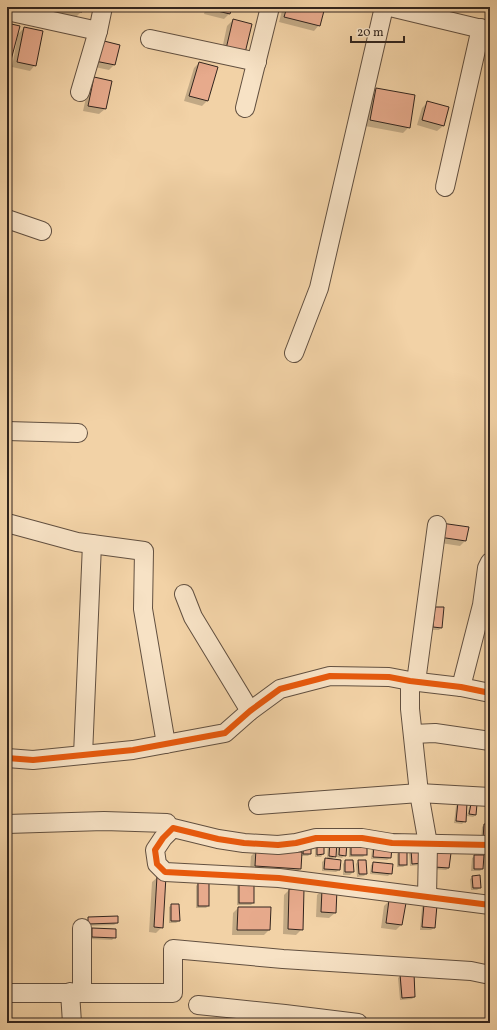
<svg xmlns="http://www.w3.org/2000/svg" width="497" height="1030" font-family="Vollkorn,serif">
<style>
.shadow{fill:#0003}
.building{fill:#e7aa8c;stroke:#32251e}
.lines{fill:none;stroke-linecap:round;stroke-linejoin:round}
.minor-casing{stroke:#625040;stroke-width:20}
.minor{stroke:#f7e2c5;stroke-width:18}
.cycleway-casing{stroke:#f7e2c5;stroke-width:8}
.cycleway{stroke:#e8590c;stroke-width:6}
</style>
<rect width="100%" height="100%" fill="#f2d2a6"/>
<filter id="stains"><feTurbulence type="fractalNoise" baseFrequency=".005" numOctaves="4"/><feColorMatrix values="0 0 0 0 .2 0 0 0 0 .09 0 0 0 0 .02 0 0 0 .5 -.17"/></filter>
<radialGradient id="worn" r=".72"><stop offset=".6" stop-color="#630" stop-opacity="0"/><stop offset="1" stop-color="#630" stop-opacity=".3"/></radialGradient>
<g class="shadow">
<polygon points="32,7 53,7 48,12 32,9"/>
<polygon points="58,7 82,7 81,12 76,17 57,14"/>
<polygon points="206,7 231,7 229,14 224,19 204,14"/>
<polygon points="283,7 324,7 319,25 314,31 279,22"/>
<polygon points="233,20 251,25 221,54 227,26"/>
<polygon points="24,28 35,65 30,71 12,67 18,34"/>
<polygon points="95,47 114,65 109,70 90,66"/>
<polygon points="199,63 217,68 207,101 202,106 184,101 194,68"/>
<polygon points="94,79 105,109 99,114 83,111 89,84"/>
<polygon points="376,90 409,127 403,133 365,126 370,95"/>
<polygon points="428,102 448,108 443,126 437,131 417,125 422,108"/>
<polygon points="468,528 465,541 460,546 434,542"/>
<polygon points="435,608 441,628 439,630 431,630 433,610"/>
<polygon points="459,803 465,821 462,824 454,823 456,806"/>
<polygon points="471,805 476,815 473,817 467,816 469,807"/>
<polygon points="490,807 490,820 488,820 488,809"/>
<polygon points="484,825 489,825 481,841 482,827"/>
<polygon points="346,843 345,855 342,858 337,857 338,845"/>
<polygon points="315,844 323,854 321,857 315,857"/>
<polygon points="328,844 335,856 331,860 339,870 336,872 322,871 322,862 325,859 327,859"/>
<polygon points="349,844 366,854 363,857 349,857"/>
<polygon points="301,846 310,854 308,856 301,856 300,869 295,874 250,871 251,856 257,850 301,853"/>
<polygon points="374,847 390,858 387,860 371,859 372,849"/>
<polygon points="412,850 420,865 410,866 409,853"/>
<polygon points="399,851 406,865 403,867 397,867 397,854"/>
<polygon points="450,854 449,868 446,870 432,869"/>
<polygon points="475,856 482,869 480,871 471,871 472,858"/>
<polygon points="490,858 490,871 487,871 487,861"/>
<polygon points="345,861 352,861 353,872 350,875 343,875 343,864"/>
<polygon points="358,861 366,874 364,876 357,877 356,864"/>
<polygon points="374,863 391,873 388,876 370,874 371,865"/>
<polygon points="158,877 162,927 156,933 149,932 152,882"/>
<polygon points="473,877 480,888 477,890 471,890 470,879"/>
<polygon points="198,883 208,906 206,908 196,908 196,886"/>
<polygon points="239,883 253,903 251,905 237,905 237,886"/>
<polygon points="289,890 302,929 296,935 283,934 284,895"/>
<polygon points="322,890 335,913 329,918 316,917 317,895"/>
<polygon points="389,901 401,925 396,930 381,928 384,906"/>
<polygon points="172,905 179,921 176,923 169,923 169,907"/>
<polygon points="424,905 434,928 431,930 420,930 422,907"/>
<polygon points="238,908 269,930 264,935 232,935 233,913"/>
<polygon points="89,918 117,923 114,925 86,926 86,921"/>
<polygon points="490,919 490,964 484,964 486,923"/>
<polygon points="92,929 115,937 112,940 90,939 90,932"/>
<polygon points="401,975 414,997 412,999 400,1000 398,978"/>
</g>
<g class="building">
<polygon points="62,7 83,7 82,12 62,9"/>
<polygon points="209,7 232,7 230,14 209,9"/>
<polygon points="287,7 325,7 320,26 284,17"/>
<polygon points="233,19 252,24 245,53 226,49"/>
<polygon points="7,23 20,26 11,60 7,58"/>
<polygon points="24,27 43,31 36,66 17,62"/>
<polygon points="100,40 120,45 115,65 95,61"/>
<polygon points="199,62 218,67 208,101 189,96"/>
<polygon points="94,77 112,81 106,109 88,106"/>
<polygon points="376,88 415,95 410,128 370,120"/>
<polygon points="427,101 449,107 444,126 422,120"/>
<polygon points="441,523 469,527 466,541 439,537"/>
<polygon points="435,607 444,607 442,628 433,627"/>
<polygon points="458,802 467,803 466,822 456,821"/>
<polygon points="471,804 477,804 476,815 469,814"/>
<polygon points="484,824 490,824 490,839 483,839"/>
<polygon points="317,840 324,840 324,854 317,855"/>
<polygon points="330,840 337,841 336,857 329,856"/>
<polygon points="340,841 347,842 346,856 339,855"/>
<rect x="351" y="841" width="16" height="14"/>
<polygon points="304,843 311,843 311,854 303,854"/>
<polygon points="374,846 392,847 391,858 373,857"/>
<polygon points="422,848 423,863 412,864 411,849"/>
<polygon points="256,849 302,852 301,869 255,866"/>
<rect x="399" y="850" width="8" height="15"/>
<polygon points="436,851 451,853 449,868 434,867"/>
<polygon points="474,855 484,855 483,869 474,869"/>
<polygon points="325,858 341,860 340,870 324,869"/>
<polygon points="345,860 353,860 354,872 345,872"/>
<polygon points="358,860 366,860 367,874 359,874"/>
<polygon points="373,862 393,864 392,874 372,872"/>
<polygon points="480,875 481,888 473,888 472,876"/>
<polygon points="157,876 166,876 163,928 154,927"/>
<rect x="198" y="882" width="11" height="24"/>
<rect x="239" y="882" width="15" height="21"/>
<polygon points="289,889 304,889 303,930 288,929"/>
<polygon points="322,889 337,889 336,913 321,912"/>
<polygon points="389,900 406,903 402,925 386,923"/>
<polygon points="171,904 179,904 180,921 171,921"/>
<polygon points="424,904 437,905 435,928 422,927"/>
<polygon points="238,907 271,907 270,930 237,930"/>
<polygon points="118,916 118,923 88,924 88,917"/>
<polygon points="92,928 116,929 116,938 92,937"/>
<polygon points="414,973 415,997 402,998 400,974"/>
</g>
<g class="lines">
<defs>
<g id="minor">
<polyline points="390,7 490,31"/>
<polyline points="7,11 98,31"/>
<polyline points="150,39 257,62"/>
<polyline points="80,92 98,31 103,7"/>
<polyline points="245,108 270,7"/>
<polyline points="445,187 481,28"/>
<polyline points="7,219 42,231"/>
<polyline points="294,353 319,288 384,7"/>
<polyline points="7,431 78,433"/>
<polyline points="7,523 77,542 144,551 143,609 166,744"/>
<polyline points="184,594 193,617 250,711"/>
<polyline points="410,681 410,709 419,793 428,844 427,897"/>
<polyline points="416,682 437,525"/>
<polyline points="461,687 482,605 487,568 490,562"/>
<polyline points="413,734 435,733 490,741"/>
<polyline points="83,755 92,544"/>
<polyline points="7,758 33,760 133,750 225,733 250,711 280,689 330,676 389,677 410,681 461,687 490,693"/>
<polyline points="258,805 419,793 490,797"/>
<polyline points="7,824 104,821 167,823"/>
<polyline points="490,845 392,843 362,838 316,838 296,843 278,845 244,843 218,839 173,828 163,838 155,850 157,864 165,872 279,878 490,905"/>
<polyline points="82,928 82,992"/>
<polyline points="70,992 72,1023"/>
<polyline points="7,993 173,993 173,949 283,959 471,971 490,975"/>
<polyline points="198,1005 285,1014 358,1023"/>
</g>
</defs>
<use href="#minor" class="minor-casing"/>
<use href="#minor" class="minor"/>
<defs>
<g id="cycleway">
<polyline points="7,758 33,760 133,750 225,733 250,711 280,689 330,676 389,677 410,681 461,687 490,693"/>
<polyline points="490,845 392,843 362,838 316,838 296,843 278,845 244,843 218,839 173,828 163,838 155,850 157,864 165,872 279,878 490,905"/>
</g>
</defs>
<use href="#cycleway" class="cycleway-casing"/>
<use href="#cycleway" class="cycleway"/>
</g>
<rect width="497" height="1030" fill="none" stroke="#f2d2a6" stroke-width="24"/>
<rect x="8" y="8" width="481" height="1014" fill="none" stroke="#32251e" stroke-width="2"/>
<rect x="12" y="12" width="473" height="1006" fill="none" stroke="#32251e"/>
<path d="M351 36v6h53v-6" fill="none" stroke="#32251e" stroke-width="2"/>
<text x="357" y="36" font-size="12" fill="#32251e" stroke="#f7e2c5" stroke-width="3" paint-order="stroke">20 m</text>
<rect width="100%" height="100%" filter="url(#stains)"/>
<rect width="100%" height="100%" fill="url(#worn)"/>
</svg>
